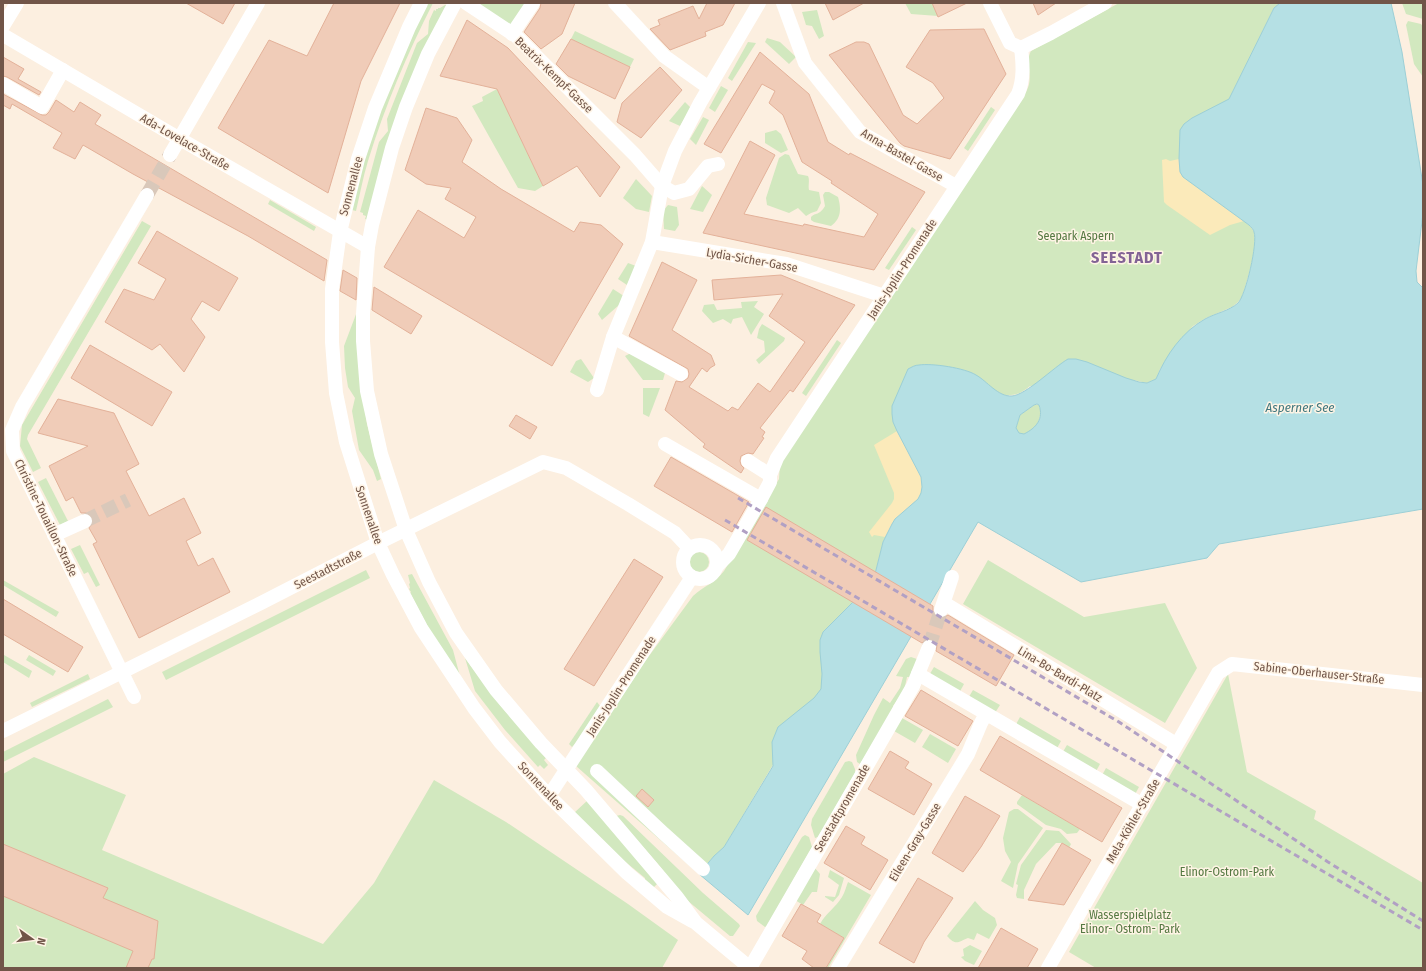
<svg xmlns="http://www.w3.org/2000/svg" width="1426" height="971" font-family="'Fira Sans Condensed',sans-serif">
<style>
.green{fill:#d2e8bf}
.sand{fill:#fbeaba}
.water{fill:#b5e0e4;stroke:#9ccfd6;fill-rule:evenodd}
.building{fill:#f0ccb8;stroke:#e3b199}
.lines{fill:none;stroke-linecap:round;stroke-linejoin:round}
.minor-tunnel{stroke:#d9c8ba;stroke-width:14;stroke-dasharray:14 7;stroke-linecap:butt}
.minor{stroke:#fff;stroke-width:14}
.rail{stroke:#b1a0c4;stroke-width:3;stroke-dasharray:6 4;stroke-linecap:butt}
.labels{text-anchor:middle;stroke-width:3;stroke-linejoin:round;paint-order:stroke}
.street-label{font-size:12px;fill:#715548;stroke:#fff4e5}
.park-label{font-size:12px;fill:#547841;stroke:#fff4e5}
.water-label{font-size:13px;font-style:italic;fill:#3f777e;stroke:#fff4e5}
.district-label{font-size:16px;font-weight:bold;letter-spacing:1px;fill:#826395;stroke:#fff4e5}
</style>
<rect width="100%" height="100%" fill="#fcefe0"/>
<g class="green">
<path d="M428,3H433C407,54 385,106 368,161C363,177 360,194 356,211L352,210C356,194 359,178 364,162C379,107 402,53 428,3Z"/>
<polygon points="475,3 528,3 512,28"/>
<polygon points="905,3 932,3 938,16 911,14"/>
<path d="M1119,3H1282L1274,8L1232,93L1216,201C1227,209 1246,219 1253,230C1260,241 1246,284 1242,297L1238,302L1232,307L1206,318L1193,326L1160,369L1156,379L1147,383L1133,380L1030,386C1022,393 1015,396 1004,395L943,366L920,365L897,431L908,452L922,487L921,493L922,499L891,525L883,542L875,574L829,678L774,763L724,847L714,856L699,874L576,766L646,660L693,596C704,586 715,583 724,571L779,479L780,464L1026,92C1035,76 1024,63 1031,51Z"/>
<polygon points="1402,3 1423,3 1423,19 1406,14"/>
<polygon points="445,5 447,5 368,220 365,219 366,216 363,215 363,213 360,212 379,142 388,131 387,119 417,43 428,34 429,21 434,10 436,11 436,9 438,9 438,8 440,8"/>
<polygon points="817,10 824,36 819,39 812,26 806,25 802,12"/>
<polygon points="1408,21 1421,24 1423,27 1423,77 1414,64 1406,25"/>
<polygon points="575,31 634,59 630,67 571,39"/>
<polygon points="767,38 780,42 796,57 789,64 765,42"/>
<polygon points="748,42 756,43 732,81 728,78"/>
<polygon points="721,86 728,90 715,112 709,108"/>
<polygon points="497,89 543,186 535,191 518,188 472,106 483,101 482,97"/>
<polygon points="685,102 691,108 680,126 669,121"/>
<polygon points="991,107 995,110 968,151 964,148"/>
<polygon points="703,117 709,120 696,145 690,139"/>
<polygon points="776,130 781,134 788,150 781,153 765,143 765,133"/>
<path d="M785,154L789,155L798,174L808,176C810,180 808,185 809,190L819,192L821,203L817,211L811,213L806,216L798,208L789,213L767,205L766,198L779,158Z"/>
<polygon points="636,179 652,196 649,212 636,209 623,198"/>
<polygon points="702,186 712,195 703,212 690,209"/>
<path d="M825,192H829L838,197C841,208 842,218 831,226L814,222L811,220V217C816,212 819,216 825,206L823,195Z"/>
<polygon points="270,200 316,227 314,231 268,204"/>
<polygon points="668,205 677,207 679,225 675,231 664,229 663,211"/>
<polygon points="142,221 151,226 28,435 27,439 41,468 33,472 20,446 22,425"/>
<polygon points="912,227 916,230 889,270 885,268"/>
<polygon points="628,263 636,266 627,285 618,279"/>
<polygon points="613,289 627,298 602,320 598,314"/>
<polygon points="758,301 754,307 764,314 751,335 742,317 733,319 731,324 723,319 713,323 702,311 704,305 714,304 717,310 742,308 741,302"/>
<polygon points="358,309 360,374 367,424 381,479 377,481 373,470 359,450 352,411 355,398 348,387 345,368 344,346"/>
<polygon points="762,324 785,338 784,341 759,364 756,360 765,352 764,341 757,338 759,329"/>
<polygon points="837,340 841,343 806,396 802,393"/>
<polygon points="631,353 665,373 663,380 643,380 625,356"/>
<polygon points="581,359 594,378 588,382 570,372 576,361"/>
<polygon points="643,388 660,388 649,417 643,414"/>
<path d="M1034,405H1039C1044,420 1033,431 1024,442L1012,425L1016,428L1020,415Z"/>
<polygon points="46,478 68,521 60,525 38,482"/>
<polygon points="80,545 100,585 96,587 88,572 84,574 71,549"/>
<circle cx="699" cy="562" r="10"/>
<polygon points="988,560 1084,617 1165,603 1197,668 1165,723 963,604"/>
<polygon points="366,570 370,578 166,680 162,672"/>
<polygon points="412,574 453,650 462,684 448,665 410,593 411,592 409,589 410,588 409,584 410,583 408,575"/>
<polygon points="3,580 59,612 56,617 3,585"/>
<polygon points="4,655 32,671 29,678 3,662"/>
<polygon points="29,655 56,671 53,676 26,660"/>
<polygon points="911,657 917,659 912,677 907,677 904,691 893,706 895,709 860,764 857,762 856,755 874,715 883,698 890,703 900,688 903,677 896,676 906,659"/>
<polygon points="465,658 500,705 546,758 544,760 548,765 544,769 540,765 538,767 505,730 475,691"/>
<polygon points="934,667 964,684 958,695 928,677"/>
<polygon points="88,674 90,679 32,707 30,703"/>
<polygon points="1228,674 1247,772 1316,811 1314,819 1423,883 1423,968 1096,968 1069,952"/>
<polygon points="973,690 1000,705 993,716 967,700"/>
<polygon points="108,699 113,707 3,762 3,752"/>
<polygon points="597,702 600,706 576,743 572,747 569,744"/>
<polygon points="1020,717 1061,741 1055,752 1014,728"/>
<polygon points="902,718 923,730 915,743 894,731"/>
<polygon points="930,734 956,749 948,763 922,747"/>
<polygon points="1067,745 1100,764 1094,775 1061,755"/>
<polygon points="34,757 126,795 102,850 323,944 374,883 434,780 506,822 628,904 678,940 662,968 3,968 3,774"/>
<polygon points="849,761 852,762 855,769 855,773 818,837 815,838 811,825 812,819 845,762"/>
<polygon points="1106,768 1139,787 1133,798 1100,779"/>
<polygon points="1022,795 1080,829 1077,833 1067,834 1061,829 1046,825 1017,804 1017,802"/>
<polygon points="588,800 658,883 653,888 645,880 645,878 617,855 574,813"/>
<polygon points="1014,809 1018,809 1043,828 1018,864 1013,888 1001,881 1011,862 1005,851 1003,838 1009,812"/>
<polygon points="620,815 623,816 703,893 739,924 740,926 733,936 730,936 688,901 657,863 616,816"/>
<polygon points="1046,830 1059,831 1071,844 1069,848 1062,843 1056,843 1036,864 1024,890 1024,899 1017,898 1016,895 1018,885 1016,884 1021,865"/>
<polygon points="805,835 809,837 812,847 767,926 765,927 757,921 756,916 802,837"/>
<polygon points="814,867 820,874 817,892 812,892 803,905 795,900"/>
<polygon points="830,870 844,878 839,895 833,902 825,897 825,896 835,897 839,885 828,877"/>
<path d="M848,882L871,895L828,968L827,967L844,938L820,924C826,913 836,907 842,897C845,892 846,887 848,882Z"/>
<path d="M975,901L983,910L995,918L997,925L989,939L977,933L974,940L968,938C958,942 956,946 947,936Z"/>
<polygon points="970,945 982,951 974,965 965,961 961,957 964,956 963,949"/>
</g>
<g class="sand">
<polygon points="1166,159 1170,161 1179,159 1180,172 1183,177 1244,221 1230,225 1210,235 1167,205 1164,202 1162,160"/>
<polygon points="897,431 921,477 922,487 921,493 918,499 892,524 885,537 874,535 872,537 869,532 892,503 894,499 894,493 874,445"/>
</g>
<path class="water" d="M1280,3H1391L1402,52L1423,185V213L1416,271L1417,282L1423,288V509L1219,544L1207,558L1081,582L978,522L748,915L699,874L714,856L724,847L773,766L772,742L778,727L814,698L821,689L822,674L820,652V640L823,632L867,588L875,574L883,542L892,524L895,519L918,499L921,493L922,487L921,477L897,431L893,422L892,414V406L908,369C912,367 915,365 919,365C932,363 965,368 976,375C987,381 998,397 1012,396C1026,395 1054,367 1068,359H1076L1087,362L1126,378L1139,382L1147,383L1156,379C1166,355 1182,332 1205,319C1216,313 1229,311 1238,303C1246,295 1258,242 1254,232C1254,230 1251,227 1249,225L1183,177L1180,172L1179,159L1180,130L1184,124L1192,118L1229,99L1274,8ZM1037,404L1039,405C1044,419 1036,428 1024,434L1019,433L1016,428L1020,415L1034,405Z"/>
<g class="building">
<polygon points="186,3 235,3 223,24"/>
<polygon points="334,3 400,3 361,81 328,193 218,128 269,40 307,56"/>
<polygon points="541,3 575,3 562,34 541,49 524,32 540,8"/>
<polygon points="707,3 735,3 723,25 705,32 706,36 670,50 650,29 660,25 658,20 693,6 699,19"/>
<polygon points="825,3 864,3 833,20"/>
<polygon points="932,3 967,3 938,17"/>
<polygon points="1033,3 1056,3 1038,15"/>
<polygon points="467,20 508,48 620,167 600,197 577,166 543,186 497,89 440,76"/>
<polygon points="984,29 1006,74 950,159 904,146 900,143 829,55 856,42 864,42 869,44 903,115 917,124 944,98 933,83 906,67 930,30"/>
<polygon points="571,39 630,67 615,99 568,76 556,64"/>
<polygon points="760,52 809,94 828,142 849,155 850,153 925,192 874,270 703,233 750,141 775,155 744,214 803,226 804,224 864,237 878,214 831,183 832,181 802,162 783,115 769,103 775,91 762,84 721,153 704,144"/>
<polygon points="3,57 24,69 18,79 41,92 39,95 7,77 3,76"/>
<polygon points="660,67 682,90 641,138 617,122 622,103"/>
<polygon points="3,94 42,115 46,115 49,112 56,100 74,112 80,102 101,115 95,124 327,260 324,281 248,236 133,174 83,145 75,159 53,148 62,133 12,104 10,109 3,105"/>
<polygon points="426,108 457,118 472,140 462,162 501,189 574,232 580,222 601,225 623,244 552,366 384,267 418,210 464,238 476,217 445,199 451,188 426,184 405,170"/>
<polygon points="157,231 238,278 219,311 202,301 191,319 205,337 184,372 160,344 152,350 105,322 124,289 154,300 166,279 138,263"/>
<polygon points="662,262 697,280 672,330 711,355 715,365 710,368 707,372 702,368 689,387 728,411 732,407 738,410 758,383 770,392 805,342 769,316 783,294 714,300 712,280 781,275 855,305 793,392 790,390 760,428 765,432 762,437 764,438 753,454 748,453 741,456 740,461 741,465 744,468 741,473 703,447 705,444 665,410 676,381 682,382 688,378 689,374 688,369 629,336"/>
<polygon points="343,270 357,278 356,300 340,291"/>
<polygon points="374,287 422,316 411,334 372,310"/>
<polygon points="90,345 172,392 152,426 71,378"/>
<polygon points="58,399 114,413 139,464 126,471 149,516 184,498 201,533 186,541 198,566 213,558 230,592 139,638 93,544 97,542 89,528 93,522 93,517 86,513 81,513 73,497 66,501 49,466 88,446 38,433"/>
<polygon points="516,415 537,427 530,439 509,426"/>
<polygon points="671,457 749,502 732,532 654,486"/>
<polygon points="766,507 933,606 933,612 938,618 943,618 948,615 1014,655 996,686 936,651 937,645 933,639 927,639 922,643 747,540"/>
<polygon points="634,559 663,577 594,686 564,669"/>
<polygon points="3,599 83,647 68,672 3,634"/>
<polygon points="921,690 973,721 958,746 905,716"/>
<polygon points="1000,736 1122,808 1102,842 980,770"/>
<polygon points="890,751 909,762 905,768 932,784 914,815 868,789"/>
<polygon points="642,789 654,800 648,807 636,796"/>
<polygon points="965,796 1000,816 981,847 963,872 932,853"/>
<polygon points="846,826 865,837 861,844 888,860 870,890 824,863"/>
<polygon points="1062,843 1091,860 1064,905 1028,900"/>
<polygon points="3,844 108,888 103,898 158,921 154,959 152,959 148,968 126,968 133,951 3,896"/>
<polygon points="918,878 953,898 924,942 914,963 879,943"/>
<polygon points="801,904 821,915 817,922 844,938 826,968 814,968 802,959 807,951 782,936"/>
<polygon points="1001,928 1038,949 1027,968 978,968"/>
</g>
<g class="lines">
<g class="minor-tunnel">
<polyline points="147,195 170,155"/>
<polyline points="85,521 128,500"/>
<polyline points="929,647 941,610"/>
</g>
<g class="minor">
<polyline points="421,3 409,27 375,108 358,159 340,232 332,289 332,342 336,393 346,442 378,543 393,575 421,628 474,708 500,742 549,796 627,873 667,907 692,921"/>
<polyline points="455,3 428,54 406,107 392,148 372,225 368,247 363,314 363,341 367,391 381,454 406,530 429,582 456,633 496,690 541,743 586,790 676,896 696,923 750,968"/>
<polyline points="466,3 516,36 635,155 662,186 674,193 689,189 708,166 718,164"/>
<polyline points="615,3 664,56 709,88"/>
<polyline points="783,3 805,63 860,132 956,186"/>
<polyline points="990,3 1010,43 1021,48"/>
<polyline points="3,26 17,3"/>
<polyline points="512,34 533,3"/>
<polyline points="3,35 180,139 368,247"/>
<polyline points="1021,48 1051,33 1105,3"/>
<polyline points="3,84 42,107 63,70"/>
<polyline points="170,155 258,3"/>
<polyline points="652,242 786,264 884,296"/>
<polyline points="613,337 681,374"/>
<polyline points="597,390 613,337 652,242 662,186 675,151 700,103 759,3"/>
<polyline points="665,444 761,499"/>
<polyline points="748,461 770,475"/>
<polyline points="54,535 85,521"/>
<circle cx="700" cy="562" r="17"/>
<path d="M716,567L729,554L761,499L770,482V475L777,458L1018,94C1024,79 1023,64 1021,48"/>
<polyline points="944,603 1176,744"/>
<polyline points="941,610 952,577"/>
<polyline points="918,674 1143,805"/>
<polyline points="134,697 13,451 12,430 22,407 147,195"/>
<polyline points="3,731 261,603 378,543 543,462 566,468 628,504 675,533 689,548"/>
<polyline points="597,771 662,832 703,869"/>
<polyline points="549,796 692,577"/>
<polyline points="750,968 913,686 929,647"/>
<polyline points="838,968 968,754 981,723 986,714"/>
<polyline points="1048,968 1218,673 1232,664 1423,685"/>
</g>
<g class="rail">
<polyline points="738,498 1119,722 1328,862 1423,921"/>
<polyline points="725,520 1423,930"/>
</g>
</g>
<g class="labels">
<g class="street-label">
<text transform="translate(554 75) rotate(44)" y="4">Beatrix-Kempf-Gasse</text>
<text transform="translate(185 142) rotate(30)" y="4">Ada-Lovelace-Straße</text>
<text transform="translate(902 155) rotate(30)" y="4">Anna-Bastel-Gasse</text>
<text transform="translate(351 186) rotate(-75)" y="4">Sonnenallee</text>
<text transform="translate(752 260) rotate(10)" y="4">Lydia-Sicher-Gasse</text>
<text transform="translate(902 269) rotate(-57)" y="4">Janis-Joplin-Promenade</text>
<text transform="translate(369 515) rotate(71)" y="4">Sonnenallee</text>
<text transform="translate(46 518) rotate(64)" y="4">Christine-Touaillon-Straße</text>
<text transform="translate(328 569) rotate(-27)" y="4">Seestadtstraße</text>
<text transform="translate(1319 673) rotate(6)" y="4">Sabine-Oberhauser-Straße</text>
<text transform="translate(1060 674) rotate(31)" y="4">Lina-Bo-Bardi-Platz</text>
<text transform="translate(621 686) rotate(-57)" y="4">Janis-Joplin-Promenade</text>
<text transform="translate(541 786) rotate(47)" y="4">Sonnenallee</text>
<text transform="translate(842 808) rotate(-60)" y="4">Seestadtpromenade</text>
<text transform="translate(1133 821) rotate(-60)" y="4">Mela-Köhler-Straße</text>
<text transform="translate(915 842) rotate(-59)" y="4">Eileen-Gray-Gasse</text>
</g>
<g class="park-label">
<text x="1076" y="240">Seepark Aspern</text>
<text x="1227" y="876">Elinor-Ostrom-Park</text>
<text x="1130" y="919">Wasserspielplatz<tspan x="1130" dy="14">Elinor- Ostrom- Park</tspan></text>
</g>
<g class="water-label">
<text x="1300" y="412">Asperner See</text>
</g>
<g class="district-label">
<text x="1127" y="263">SEESTADT</text>
</g>
</g>
<rect width="1426" height="971" fill="none" stroke="#715548" stroke-width="8"/>
<g transform="translate(32 939) rotate(104)" stroke="#fff4e5" stroke-width="3" paint-order="stroke">
<path d="M0-3L7 15L0 10L-7 15Z" fill="#715548"/>
<text y="-6" font-size="11" font-weight="bold" text-anchor="middle" fill="#715548">N</text>
</g>
</svg>
